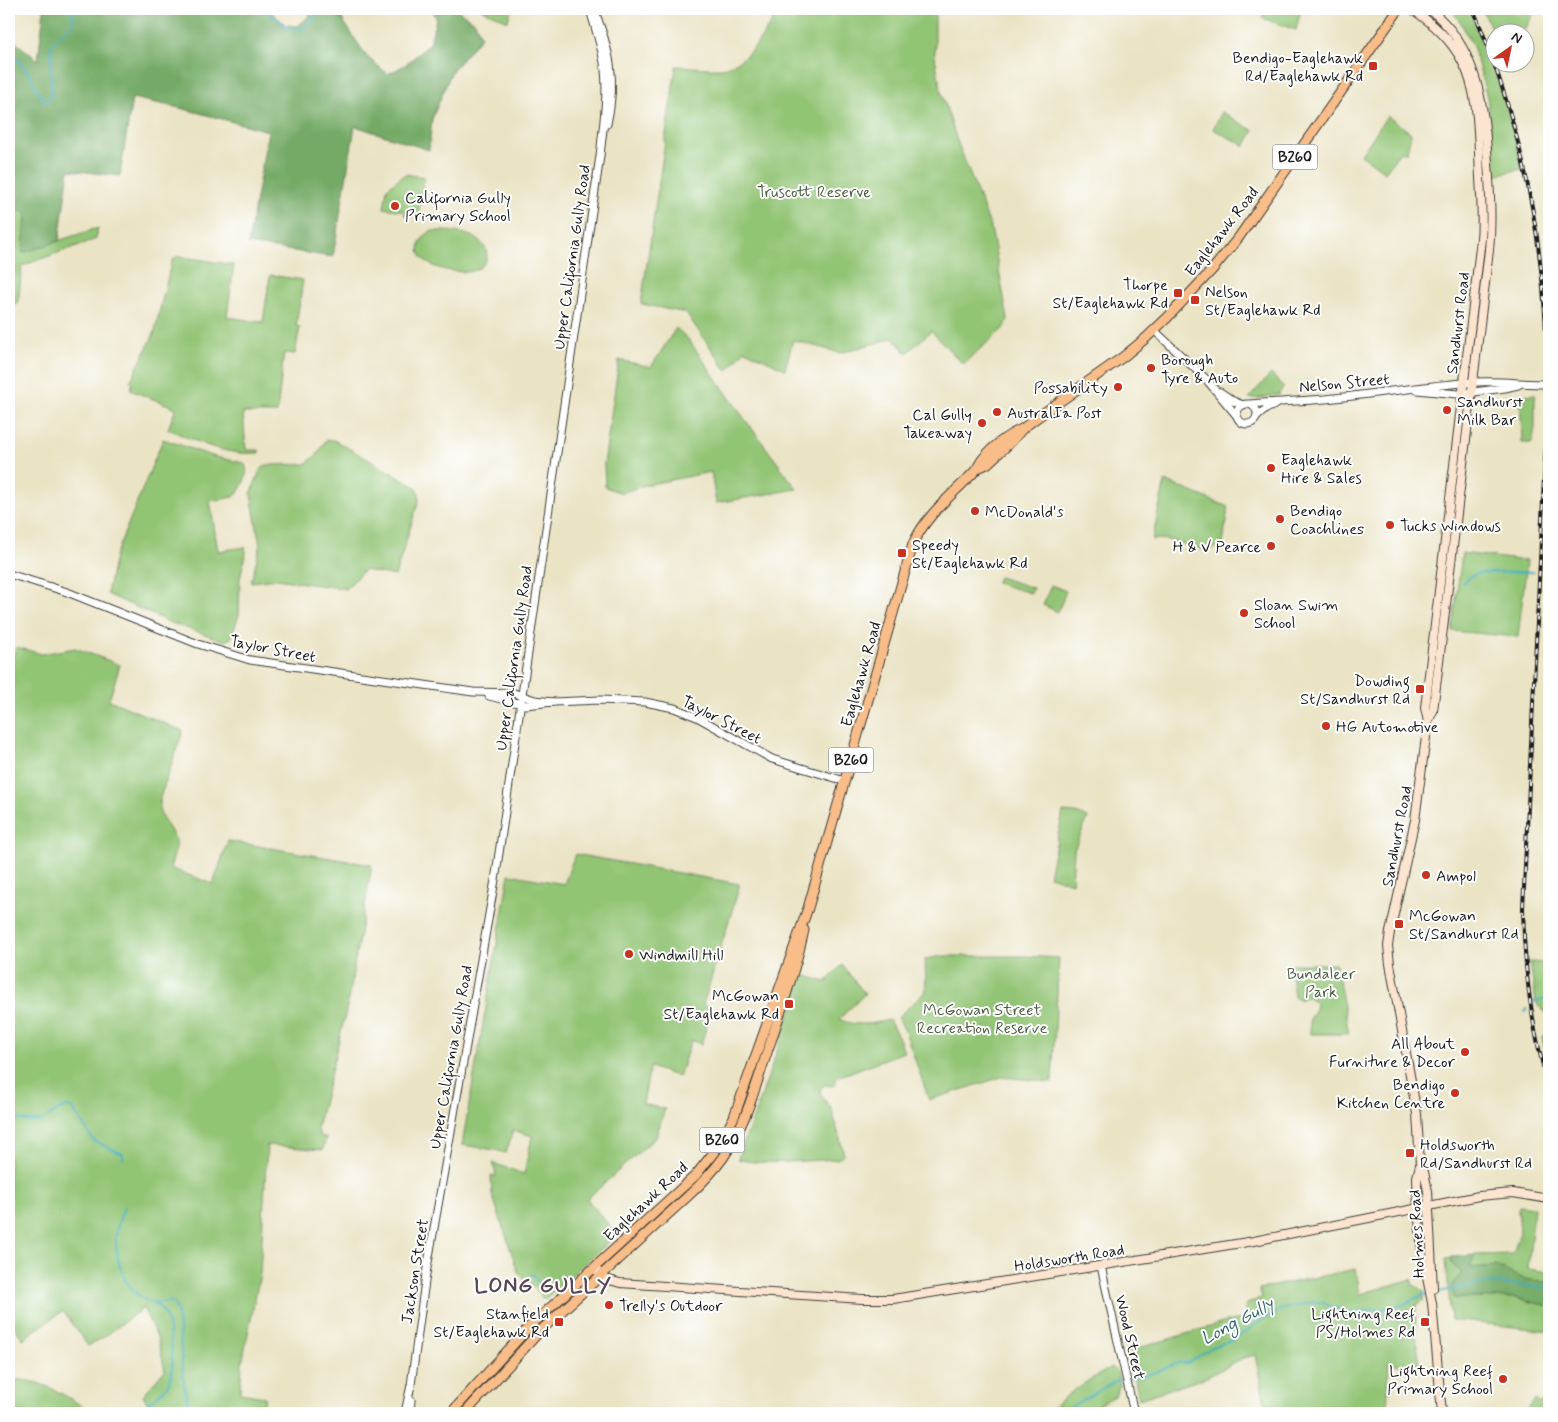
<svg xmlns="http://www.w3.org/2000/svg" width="1558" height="1422" font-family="Mynerve,sans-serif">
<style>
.green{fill:#92c475;stroke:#577048}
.forest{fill:#75aa66;stroke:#486341}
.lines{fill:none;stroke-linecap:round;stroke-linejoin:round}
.stream{stroke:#40aebc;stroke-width:2}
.tertiary-casing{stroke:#3b3a35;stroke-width:9}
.secondary-casing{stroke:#3b3a35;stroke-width:10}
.primary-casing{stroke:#3b3a35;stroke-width:11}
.tertiary{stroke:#fff;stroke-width:7}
.secondary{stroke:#fce5d0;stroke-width:8}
.primary{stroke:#f8bd89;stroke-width:9}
.rail-casing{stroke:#1c1c1c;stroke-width:4}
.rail{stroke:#fff;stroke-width:2;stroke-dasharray:5.5;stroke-linecap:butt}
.poi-dot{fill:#c8321e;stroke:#fff;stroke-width:2}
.labels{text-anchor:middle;stroke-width:4;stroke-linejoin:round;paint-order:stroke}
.shield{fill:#fff;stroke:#606060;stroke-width:1}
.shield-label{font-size:15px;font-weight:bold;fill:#1c1c1c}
.poi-label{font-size:16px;fill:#1c1c1c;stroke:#fff;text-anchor:start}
.park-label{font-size:16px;fill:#4b5f40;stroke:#fff}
.street-label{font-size:16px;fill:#1c1c1c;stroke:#fff}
.water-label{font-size:18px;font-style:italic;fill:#2e656c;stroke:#fff}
.district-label{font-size:21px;font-weight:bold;letter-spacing:1px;fill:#594652;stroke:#fff}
</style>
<rect width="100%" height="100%" fill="#fff"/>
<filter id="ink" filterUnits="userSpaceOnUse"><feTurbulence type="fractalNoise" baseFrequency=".02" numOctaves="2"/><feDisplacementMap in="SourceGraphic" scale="10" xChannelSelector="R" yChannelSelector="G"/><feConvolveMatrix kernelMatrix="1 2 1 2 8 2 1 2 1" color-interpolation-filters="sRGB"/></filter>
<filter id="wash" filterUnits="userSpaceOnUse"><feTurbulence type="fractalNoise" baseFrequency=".0096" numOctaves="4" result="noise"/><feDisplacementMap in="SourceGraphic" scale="20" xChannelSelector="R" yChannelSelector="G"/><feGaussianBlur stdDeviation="1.12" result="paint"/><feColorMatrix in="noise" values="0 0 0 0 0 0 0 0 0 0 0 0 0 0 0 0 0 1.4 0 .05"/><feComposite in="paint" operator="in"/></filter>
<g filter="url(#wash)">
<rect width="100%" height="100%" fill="#eae3c4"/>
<g class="green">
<polygon points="481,9 511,9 508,21"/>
<path d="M779,9H935V57L941,91L956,138L991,228L1008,319L1005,327L963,364L931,331L907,353L893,338L840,353L793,340L785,369L745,350L727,371L686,313L641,304L676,66C686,66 718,70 726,67C752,59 766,31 779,9Z"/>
<polygon points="1265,9 1301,9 1296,30 1262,18"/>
<path d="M1451,9H1469L1471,12C1493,62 1511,116 1522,169L1494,175L1490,119L1487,97L1474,49L1461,23Z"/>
<polygon points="1482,9 1536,9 1523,32 1496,32 1495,36"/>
<polygon points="1222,112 1254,131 1245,146 1213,129"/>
<polygon points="1387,116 1411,133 1407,152 1400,152 1385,172 1361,155"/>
<polygon points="405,174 424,177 418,217 404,215 405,211 384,208 387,188"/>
<polygon points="9,210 27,212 23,252 98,228 96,239 22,266 18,304 9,303"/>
<path d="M431,231C445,231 461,231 473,237C494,247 490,270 467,272C456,272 439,270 430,264C414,256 417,239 431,231Z"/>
<path d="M178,256L234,265L227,317L263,322L270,275L303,280L296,326L300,327L295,354L284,353L277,413H243L246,450H259V453C225,456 198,442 168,429L176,408L130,390L133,383L130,382L154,334L172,260Z"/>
<polygon points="676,328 688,339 744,418 797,489 716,503 711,472 641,486 622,493 605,487 604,464 619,360 651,367"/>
<path d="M1271,374L1284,387L1280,392L1279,395C1268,395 1260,400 1249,398Z"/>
<polygon points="1535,394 1535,428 1532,443 1522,443 1520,396"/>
<path d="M163,439L215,457L244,463C251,472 241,490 234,497L210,501L218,551L245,547L246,553L240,578L239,615L231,638L225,641L171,623L107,594L115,556Z"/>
<polygon points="326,440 334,440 416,487 419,494 419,500 395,576 364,570 346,589 276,579 251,582 260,546 251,494 260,470 267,465 306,464 317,455"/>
<path d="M1165,481L1228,507L1223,544C1206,556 1190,545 1172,541C1165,539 1158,539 1152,540Z"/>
<polygon points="1462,553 1527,561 1518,637 1452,631"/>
<polygon points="999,577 1033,588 1031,593 996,583"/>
<polygon points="1051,585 1066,591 1058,612 1043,605"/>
<polygon points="16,647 42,654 75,648 120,665 109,700 183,731 160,798 160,813 176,840 176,848 170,868 213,884 228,841 372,865 346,1012 317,1128 320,1136 326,1137 323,1150 267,1145 260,1274 242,1363 240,1393 265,1397 263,1413 153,1413 143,1395 165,1370 157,1337 143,1308 104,1337 88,1346 63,1311 23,1339 9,1320 9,668"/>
<polygon points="1063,812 1076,813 1088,818 1074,850 1072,883 1049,876"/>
<polygon points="575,854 739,884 739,888 703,1005 712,1009 701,1044 691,1040 679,1077 650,1067 643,1104 665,1109 656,1137 587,1199 617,1235 544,1300 537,1291 518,1272 492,1194 491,1176 496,1176 493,1163 524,1174 532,1136 513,1130 506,1153 495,1150 462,1145 509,874 564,884"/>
<polygon points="943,956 1025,956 1059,958 1052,1082 1002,1077 929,1100 905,1031 898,1017 926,991 925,959"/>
<polygon points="1530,962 1545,963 1545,981 1549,980 1549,1016 1536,1003"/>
<polygon points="1287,964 1336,964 1349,1034 1310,1034 1310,1018 1315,1009 1316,1003 1309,997 1304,997 1300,1000 1294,996 1290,967"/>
<path d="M842,965L865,994L839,1019C853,1027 874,1024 889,1020L899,1038L904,1052L835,1078L836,1085L831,1086L825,1085L820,1089L821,1095L832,1110L843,1150C844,1155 841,1157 837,1159C816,1160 755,1166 738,1159L740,1152L758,1106L803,975L826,982Z"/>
<polygon points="1549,1036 1549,1072 1542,1037"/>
<polygon points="1519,1206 1534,1208 1528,1269 1549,1272 1549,1331 1451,1320 1446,1259 1474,1257 1475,1255 1513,1254 1520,1232 1518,1209"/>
<polygon points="1356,1269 1360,1294 1412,1279 1412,1284 1424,1291 1424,1300 1416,1305 1415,1329 1420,1365 1417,1370 1389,1362 1387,1413 1267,1413 1255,1355 1243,1358 1205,1378 1139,1399 1129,1351 1226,1322 1247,1318 1245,1305 1262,1297 1259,1289"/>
<path d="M1112,1367L1117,1372L1120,1385L1115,1396L1084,1413H1048C1066,1393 1089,1380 1112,1367Z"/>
<path d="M9,1380C42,1377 67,1397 93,1413H9Z"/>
<polygon points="1549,1392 1549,1413 1525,1413 1535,1400 1541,1404"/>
</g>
<g class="forest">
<polygon points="44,9 260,9 271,12 286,25 298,26 308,17 313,9 341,9 342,19 367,57 388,74 405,65 430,44 436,18 432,9 456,9 475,22 481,37 452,71 432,119 429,150 355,126 333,257 248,244 268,131 180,108 132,98 120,176 69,170 59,241 23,253 26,212 9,210 9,37 38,60"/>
<polygon points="1475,1255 1470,1268 1495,1266 1524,1279 1549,1282 1549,1306 1514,1298 1454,1298 1452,1285 1462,1273 1452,1264 1451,1257"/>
</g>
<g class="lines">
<g class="stream">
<path d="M255,9C259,11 265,11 270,14C286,23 291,41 310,22C314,18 317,15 319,9"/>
<polyline points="9,49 30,75 39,94 45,101 51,98 51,48 53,42 72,25 73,15 69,9"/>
<polyline points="1545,572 1549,573"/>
<polyline points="1462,583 1473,575 1481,573 1533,572"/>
<polyline points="1533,1002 1549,999"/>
<polyline points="1525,1012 1527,1009"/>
<path d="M9,1117C18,1119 31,1123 40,1121C52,1118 59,1104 72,1108L94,1141L123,1154V1159"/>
<path d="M124,1207C122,1215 117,1224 116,1233C115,1245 118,1263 123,1275C126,1283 135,1294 142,1298C148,1303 158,1303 162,1310C171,1323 176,1371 168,1385C162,1393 152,1400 145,1406"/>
<polyline points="532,1274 546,1291"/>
<polyline points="1434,1293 1479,1284 1492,1283 1549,1288"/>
<path d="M152,1302H172L175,1304C184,1340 178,1379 192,1413"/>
<polyline points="1133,1368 1144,1375"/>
<polyline points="134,1413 139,1409"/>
<polyline points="1065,1413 1074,1405 1116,1381 1150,1374 1178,1363 1187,1363 1192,1361 1212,1347 1235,1339 1267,1317 1280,1310 1313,1302 1321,1302 1345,1312 1382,1309 1402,1305 1423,1295 1429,1294"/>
</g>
</g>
</g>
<g filter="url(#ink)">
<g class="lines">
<defs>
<g id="tertiary">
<path d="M594,9C610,50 617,80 607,124"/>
<polyline points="1155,331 1206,379 1237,416"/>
<polyline points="1417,390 1458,394 1505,388 1518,385"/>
<polyline points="1220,392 1233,401 1243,405"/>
<circle cx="1247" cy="414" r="10"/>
<path d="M1250,404C1275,402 1301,401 1326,399C1376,394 1426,385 1477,382C1501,381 1525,384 1549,384"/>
<polyline points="1257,417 1266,409 1277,404"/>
<polyline points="9,574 67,592 198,644 250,660 473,692 514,693 535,700 553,702"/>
<polyline points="489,696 526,705 553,702 600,700 645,702 674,708 697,717 772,759 845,781"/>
<polyline points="1101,1266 1134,1413"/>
<path d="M405,1413L411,1385L426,1274L496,874L600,156C603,127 608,98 605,70C603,49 595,29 590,9"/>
<polyline points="410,1413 411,1400"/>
</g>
<g id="secondary">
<path d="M1412,9C1432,23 1450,38 1462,61C1480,93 1478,141 1480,177C1481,198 1483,218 1481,239L1425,708L1428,722"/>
<path d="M1429,9C1478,46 1484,106 1488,163C1490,192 1492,221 1489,250L1433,711L1428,722L1415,820L1390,932L1388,946L1390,964L1417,1114L1420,1165L1417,1177L1418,1209L1422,1252L1432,1303L1442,1413"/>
<polyline points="1420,1165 1424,1172 1428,1191 1433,1289"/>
<polyline points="594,1268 606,1279 620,1283 862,1299 893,1299 1254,1241 1479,1196 1513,1193 1549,1199"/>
</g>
<g id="primary">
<polyline points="978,468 987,464 1012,441 1022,429 1035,419 1123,357 1146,338 1168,317 1212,270 1239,237 1399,9"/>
<path d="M451,1413L529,1327L696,1175L718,1147L734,1117L808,908L913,544C927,513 953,495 976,470C978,467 980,463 982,460C991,448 1007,435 1022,429"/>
<path d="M465,1413L540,1331L687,1197C700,1185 713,1172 723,1158C747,1123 757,1080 771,1041C783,1004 796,968 804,930"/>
</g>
</defs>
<use href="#tertiary" class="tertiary-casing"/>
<use href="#secondary" class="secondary-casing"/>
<use href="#primary" class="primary-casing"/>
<use href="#tertiary" class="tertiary"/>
<use href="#secondary" class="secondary"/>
<use href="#primary" class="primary"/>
<defs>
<path id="rail" d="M1473,9C1529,142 1551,274 1547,418L1523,908C1524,969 1531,1028 1549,1087"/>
</defs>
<use href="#rail" class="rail-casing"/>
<use href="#rail" class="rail"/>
</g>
</g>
<g class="poi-dot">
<rect x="1368" y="61" width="10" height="10" rx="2.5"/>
<circle cx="395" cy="206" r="5"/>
<rect x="1173" y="288" width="10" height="10" rx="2.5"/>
<rect x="1190" y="295" width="10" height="10" rx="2.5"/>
<circle cx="1151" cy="368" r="5"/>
<circle cx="1118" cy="387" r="5"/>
<circle cx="1447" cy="410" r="5"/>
<circle cx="997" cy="412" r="5"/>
<circle cx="982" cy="423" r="5"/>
<circle cx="1271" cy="468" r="5"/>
<circle cx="975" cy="511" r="5"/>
<circle cx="1280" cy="519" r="5"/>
<circle cx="1390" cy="525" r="5"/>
<circle cx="1271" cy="546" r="5"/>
<rect x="897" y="548" width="10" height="10" rx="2.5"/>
<circle cx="1244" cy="613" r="5"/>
<rect x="1415" y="684" width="10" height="10" rx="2.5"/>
<circle cx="1326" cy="726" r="5"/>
<circle cx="1426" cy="875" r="5"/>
<rect x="1394" y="919" width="10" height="10" rx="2.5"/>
<circle cx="629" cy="954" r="5"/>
<rect x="784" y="999" width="10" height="10" rx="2.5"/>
<circle cx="1465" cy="1052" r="5"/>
<circle cx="1455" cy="1093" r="5"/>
<rect x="1405" y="1148" width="10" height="10" rx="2.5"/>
<circle cx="609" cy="1305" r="5"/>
<rect x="554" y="1317" width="10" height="10" rx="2.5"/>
<rect x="1420" y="1317" width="10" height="10" rx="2.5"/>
<circle cx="1503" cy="1379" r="5"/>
</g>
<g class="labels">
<g class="shield">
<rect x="1272.5" y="144.5" width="45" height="25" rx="4"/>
<rect x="828.5" y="747.5" width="45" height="25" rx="4"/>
<rect x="699.5" y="1127.5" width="45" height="25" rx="4"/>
</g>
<g class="shield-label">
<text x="1295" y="162">B260</text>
<text x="851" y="765">B260</text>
<text x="722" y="1145">B260</text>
</g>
<g class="poi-label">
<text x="1363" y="63" text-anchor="end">Bendigo-Eaglehawk<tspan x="1363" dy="18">Rd/Eaglehawk Rd</tspan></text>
<text x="405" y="203">California Gully<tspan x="405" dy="18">Primary School</tspan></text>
<text x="1168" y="290" text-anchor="end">Thorpe<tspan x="1168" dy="18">St/Eaglehawk Rd</tspan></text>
<text x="1205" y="297">Nelson<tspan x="1205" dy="18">St/Eaglehawk Rd</tspan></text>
<text x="1161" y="365">Borough<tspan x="1161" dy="18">Tyre &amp; Auto</tspan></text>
<text x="1108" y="393" text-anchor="end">Possability</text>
<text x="1457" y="407">Sandhurst<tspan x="1457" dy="18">Milk Bar</tspan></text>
<text x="1007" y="418">AustralIa Post</text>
<text x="972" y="420" text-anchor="end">Cal Gully<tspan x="972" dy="18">Takeaway</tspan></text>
<text x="1281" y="465">Eaglehawk<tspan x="1281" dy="18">Hire &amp; Sales</tspan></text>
<text x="1290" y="516">Bendigo<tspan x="1290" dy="18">Coachlines</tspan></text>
<text x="985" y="517">McDonald's</text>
<text x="1400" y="531">Tucks Windows</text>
<text x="912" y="550">Speedy<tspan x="912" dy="18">St/Eaglehawk Rd</tspan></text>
<text x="1261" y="552" text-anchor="end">H &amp; V Pearce</text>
<text x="1254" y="610">Sloan Swim<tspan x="1254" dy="18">School</tspan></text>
<text x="1410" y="686" text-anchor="end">Dowding<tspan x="1410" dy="18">St/Sandhurst Rd</tspan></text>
<text x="1336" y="732">HG Automotive</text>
<text x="1436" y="881">Ampol</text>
<text x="1409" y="921">McGowan<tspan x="1409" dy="18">St/Sandhurst Rd</tspan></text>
<text x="639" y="960">Windmill Hill</text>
<text x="779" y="1001" text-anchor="end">McGowan<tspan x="779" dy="18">St/Eaglehawk Rd</tspan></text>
<text x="1455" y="1049" text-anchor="end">All About<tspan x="1455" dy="18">Furniture &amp; Decor</tspan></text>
<text x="1445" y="1090" text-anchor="end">Bendigo<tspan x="1445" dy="18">Kitchen Centre</tspan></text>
<text x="1420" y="1150">Holdsworth<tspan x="1420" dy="18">Rd/Sandhurst Rd</tspan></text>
<text x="619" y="1311">Trelly's Outdoor</text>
<text x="549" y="1319" text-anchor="end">Stanfield<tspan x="549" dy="18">St/Eaglehawk Rd</tspan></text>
<text x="1415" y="1319" text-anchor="end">Lightning Reef<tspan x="1415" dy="18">PS/Holmes Rd</tspan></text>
<text x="1493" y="1376" text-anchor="end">Lightning Reef<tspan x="1493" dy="18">Primary School</tspan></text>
</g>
<g class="park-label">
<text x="814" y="197">Truscott Reserve</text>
<text x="1321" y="979">Bundaleer<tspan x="1321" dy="18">Park</tspan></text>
<text x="982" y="1015">McGowan Street<tspan x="982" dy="18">Recreation Reserve</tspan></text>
</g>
<g class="street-label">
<text transform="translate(1221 231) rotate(-52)" y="6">Eaglehawk Road</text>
<text transform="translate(571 257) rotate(-82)" y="6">Upper California Gully Road</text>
<text transform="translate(1457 323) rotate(-83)" y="6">Sandhurst Road</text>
<text transform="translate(1344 382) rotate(-5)" y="6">Nelson Street</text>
<text transform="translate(273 648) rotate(11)" y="6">Taylor Street</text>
<text transform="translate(513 658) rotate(-82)" y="6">Upper California Gully Road</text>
<text transform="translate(860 674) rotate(-74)" y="6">Eaglehawk Road</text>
<text transform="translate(722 719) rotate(27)" y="6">Taylor Street</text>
<text transform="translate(1396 836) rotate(-79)" y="6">Sandhurst Road</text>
<text transform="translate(450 1057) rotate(-80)" y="6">Upper California Gully Road</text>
<text transform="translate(645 1201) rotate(-43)" y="6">Eaglehawk Road</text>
<text transform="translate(1416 1234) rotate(-93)" y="6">Holmes Road</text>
<text transform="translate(1069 1257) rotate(-9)" y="6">Holdsworth Road</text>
<text transform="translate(414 1271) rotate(-81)" y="6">Jackson Street</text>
<text transform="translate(1131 1337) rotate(77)" y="6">Wood Street</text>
</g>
<g class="water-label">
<text transform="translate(1237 1321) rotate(-28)" y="6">Long Gully</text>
</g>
<g class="district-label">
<text x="543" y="1292">LONG GULLY</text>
</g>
</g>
<rect width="1558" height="1422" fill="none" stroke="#fff" stroke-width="30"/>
<g transform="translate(1510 48) rotate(33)"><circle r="24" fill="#ffffff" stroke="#a4a4a4"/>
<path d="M0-4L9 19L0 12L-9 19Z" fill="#c8321e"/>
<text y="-8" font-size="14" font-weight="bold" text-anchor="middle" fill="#1c1c1c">N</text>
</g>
</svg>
